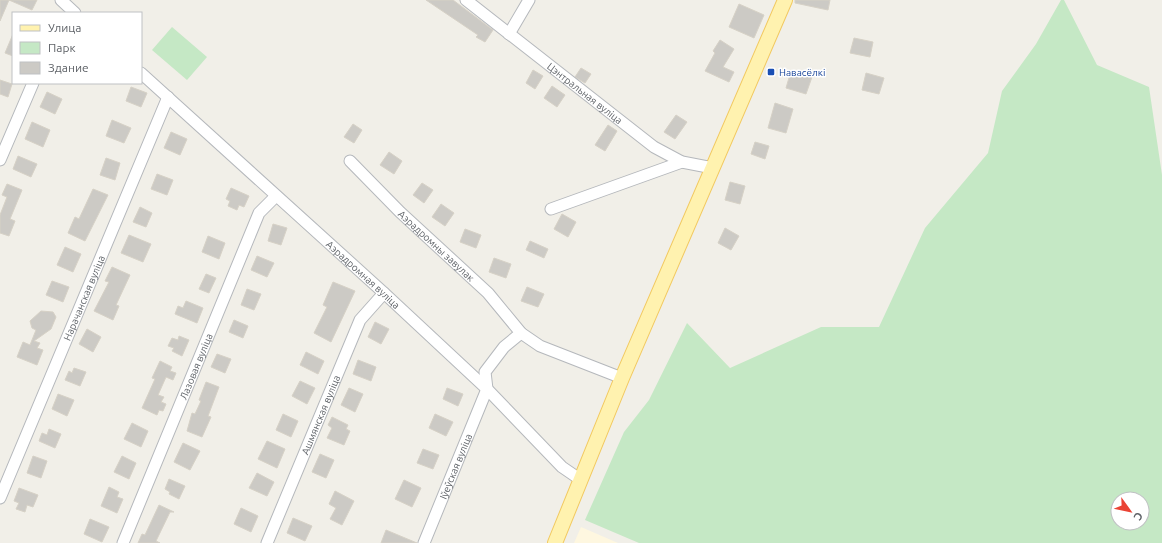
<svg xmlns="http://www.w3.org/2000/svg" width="1162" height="543" font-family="Ubuntu,sans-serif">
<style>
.commercial{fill:#fef7e0}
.green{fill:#c5e8c5;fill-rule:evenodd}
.building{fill:#cccac5;stroke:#d6d1c6}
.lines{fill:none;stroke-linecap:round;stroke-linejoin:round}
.minor-casing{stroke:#b5b8bc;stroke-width:13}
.major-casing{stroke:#f2c960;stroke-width:16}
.minor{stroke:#fff;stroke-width:11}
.major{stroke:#fff2af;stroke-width:14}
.transit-dot{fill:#1a4fb4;stroke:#fff;stroke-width:1.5}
.labels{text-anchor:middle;stroke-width:3;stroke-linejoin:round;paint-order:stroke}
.transit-label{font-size:10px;fill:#164399;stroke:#fff;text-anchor:start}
.street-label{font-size:10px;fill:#5f6368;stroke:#fff}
</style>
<rect width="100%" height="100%" fill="#f1efe8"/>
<polygon class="commercial" points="581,527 618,543 574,543"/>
<g class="green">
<path d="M1061,0H1064L1097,65L1149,87L1162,175V543H639L585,520L624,432L649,400L687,323L730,368L821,327H879L925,228L988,153L1002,91L1036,44ZM1118,499H1142V523H1118Z"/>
<polygon points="172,27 207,57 187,80 152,50"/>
</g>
<g class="building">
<polygon points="0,0 37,0 32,10 9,0 0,21"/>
<polygon points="426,0 453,0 493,30 485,42 476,37 478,35"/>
<polygon points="795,0 830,0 828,10 795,3"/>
<polygon points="739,4 764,15 754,38 729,27"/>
<polygon points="13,34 13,56 5,53"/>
<polygon points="854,38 873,42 870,57 850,53"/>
<polygon points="720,40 734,49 723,67 734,72 729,82 705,71 715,53 713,51"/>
<polygon points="581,68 591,74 585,83 575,77"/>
<polygon points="533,70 543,76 535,89 526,83"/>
<polygon points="791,71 812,77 806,94 786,88"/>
<polygon points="866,73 884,78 879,94 862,90"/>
<polygon points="0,80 12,84 8,97 0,94"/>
<polygon points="552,86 565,95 557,107 544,98"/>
<polygon points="131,87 147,93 141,107 126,101"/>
<polygon points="47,92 62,99 55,114 40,107"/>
<polygon points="775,103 793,109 786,133 768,128"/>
<polygon points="676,115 687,122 675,139 664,132"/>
<polygon points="112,120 131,128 124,143 106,136"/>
<polygon points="32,122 50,130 43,147 25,139"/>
<polygon points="353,124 362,130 354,143 344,137"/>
<polygon points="608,125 617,131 605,151 595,145"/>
<polygon points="171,132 187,139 180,155 164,148"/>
<polygon points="755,142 769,146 765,159 751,154"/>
<polygon points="389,152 402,161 394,174 380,165"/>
<polygon points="18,156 37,164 31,177 13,169"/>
<polygon points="106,158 120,163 115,180 100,175"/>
<polygon points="157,174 173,180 167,195 151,189"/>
<polygon points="730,182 745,186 740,204 725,200"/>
<polygon points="422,183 433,190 424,203 413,195"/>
<polygon points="7,184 22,190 10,219 15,221 9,236 0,233 0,215 7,197 2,195"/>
<polygon points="231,188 249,196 244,207 239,205 237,210 228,206 230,201 226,199"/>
<polygon points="93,189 108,195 85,241 68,233 75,217 79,219"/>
<polygon points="441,204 454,213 445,226 432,217"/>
<polygon points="140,207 152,213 146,227 133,222"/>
<polygon points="562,214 576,222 568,237 554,229"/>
<polygon points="273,224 287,228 281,245 268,241"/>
<polygon points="725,228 739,236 731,250 718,243"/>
<polygon points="465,229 481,235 476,248 460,242"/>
<polygon points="129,235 151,244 143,262 121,253"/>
<polygon points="208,236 225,243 219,259 202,252"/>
<polygon points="530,241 548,249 544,258 526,250"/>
<polygon points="65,247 81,254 73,272 57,265"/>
<polygon points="257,256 274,263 267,277 251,270"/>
<polygon points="494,258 511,264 506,278 489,272"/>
<polygon points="112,267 130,275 116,305 119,306 113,320 94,311 109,282 105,281"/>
<polygon points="206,274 216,278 209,293 199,289"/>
<polygon points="52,281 69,287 63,302 46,295"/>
<polygon points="333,282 355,291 331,342 314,333 327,307 323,305"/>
<polygon points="527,287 544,294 538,307 521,301"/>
<polygon points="247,289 261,294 254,310 241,305"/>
<polygon points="186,301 203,308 197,323 175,314 178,306 183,308"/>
<polygon points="41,311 53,312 56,317 51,329 34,341 40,343 37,348 43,350 37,365 17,357 23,342 30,345 36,330 32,328 30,321"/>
<polygon points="234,320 248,326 243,338 229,332"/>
<polygon points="375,322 389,329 381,344 368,337"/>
<polygon points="87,329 101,337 93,352 79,344"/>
<polygon points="179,336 189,340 182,356 172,351 174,348 168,346 172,338 178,340"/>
<polygon points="306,352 324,361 318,374 300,365"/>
<polygon points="217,354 231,359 225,373 211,367"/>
<polygon points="358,360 376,367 371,381 353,374"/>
<polygon points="160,361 172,367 170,371 176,373 173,380 166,377 158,395 164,397 161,402 166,404 163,411 159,410 157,415 142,408 155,379 152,378"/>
<polygon points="74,368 86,372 80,386 65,380 69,371 72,373"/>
<polygon points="300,381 315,388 307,404 292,396"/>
<polygon points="206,382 219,387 208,416 211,417 202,437 187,431 192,413 195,414 201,401 199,400"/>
<polygon points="349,388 363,394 355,412 341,405"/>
<polygon points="447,388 463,394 458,406 443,399"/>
<polygon points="58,394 74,400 67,416 52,409"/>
<polygon points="283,414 298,421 291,437 276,430"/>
<polygon points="435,414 453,422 446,436 429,428"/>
<polygon points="332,417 348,425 346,429 350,431 344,445 327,438 332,428 328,425"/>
<polygon points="132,423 148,431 141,447 124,439"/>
<polygon points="49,429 61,434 55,448 39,441 42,433 47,435"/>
<polygon points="267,441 285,449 277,468 258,459"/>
<polygon points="183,443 200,451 190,470 174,462"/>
<polygon points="423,449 439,455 433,469 417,463"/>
<polygon points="320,454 334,460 326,478 312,472"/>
<polygon points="33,456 47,461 41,478 27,473"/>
<polygon points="122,456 136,463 129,479 114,472"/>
<polygon points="257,473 274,482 267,496 249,488"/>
<polygon points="169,479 185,486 179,499 169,494 170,492 165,489"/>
<polygon points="404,480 421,488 412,507 395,499"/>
<polygon points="109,487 119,492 117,497 123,499 117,513 101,506"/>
<polygon points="19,488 38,495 33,507 27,505 25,512 16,509 19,503 14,501"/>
<polygon points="335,491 354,501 342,525 330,519 336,508 329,504"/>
<polygon points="159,505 174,512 170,512 156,541 160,543 138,543 142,534 145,535"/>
<polygon points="241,508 258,516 251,532 234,524"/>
<polygon points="293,518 312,526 305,541 287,533"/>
<polygon points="90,519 109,527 102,542 84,534"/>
<polygon points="386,530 417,543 381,543"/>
</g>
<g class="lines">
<defs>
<g id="minor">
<polyline points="61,0 75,13"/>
<path id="s1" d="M466,0L654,147L682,162L713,168"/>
<polyline points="509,34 529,0"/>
<path id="s2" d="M141,73L384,293L487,389L562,467L581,480"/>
<polyline points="0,160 33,83"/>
<path id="s3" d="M350,161L400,212L488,293L521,333L540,346L622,378"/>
<polyline points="551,209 682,162"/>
<path id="s4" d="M0,498L168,97"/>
<path id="s5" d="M123,543L259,213L276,196"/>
<path id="s6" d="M267,543L360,320L384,293"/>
<path id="s7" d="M424,543L487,389L485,372L504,347L521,333"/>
</g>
<polyline id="major" points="555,543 622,378 785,0"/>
</defs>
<use href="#minor" class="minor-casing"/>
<use href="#major" class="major-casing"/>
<use href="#minor" class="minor"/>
<use href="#major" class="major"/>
</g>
<rect class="transit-dot" x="767" y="68" width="8" height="8" rx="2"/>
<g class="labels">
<g class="transit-label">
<text x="779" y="76">Навасёлкі</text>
</g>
<g class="street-label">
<text dy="4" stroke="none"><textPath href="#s1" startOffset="151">Цэнтральная вуліца</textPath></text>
<text dy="4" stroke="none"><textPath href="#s3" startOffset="121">Аэрадромны завулак</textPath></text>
<text dy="4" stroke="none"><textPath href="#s2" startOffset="300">Аэрадромная вуліца</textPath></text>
<text dy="4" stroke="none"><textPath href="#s4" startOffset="217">Нарачанская вуліца</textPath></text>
<text dy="4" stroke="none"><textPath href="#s5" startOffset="191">Лазовая вуліца</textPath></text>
<text dy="4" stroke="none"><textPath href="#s6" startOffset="139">Ашмянская вуліца</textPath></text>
<text dy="4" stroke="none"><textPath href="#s7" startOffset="83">Іўеўская вуліца</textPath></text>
</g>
</g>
<rect x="12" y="12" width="130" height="72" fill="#ffffff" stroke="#bfc1c3"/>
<rect x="20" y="25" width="20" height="6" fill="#fff2af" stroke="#bfc1c3"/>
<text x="48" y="32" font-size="12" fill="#5f6368">Улица</text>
<rect x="20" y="42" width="20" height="12" fill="#c5e8c5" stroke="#bfc1c3"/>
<text x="48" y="52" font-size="12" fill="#5f6368">Парк</text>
<rect x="20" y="62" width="20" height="12" fill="#cccac5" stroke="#bfc1c3"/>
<text x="48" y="72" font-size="12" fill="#5f6368">Здание</text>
<g transform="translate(1130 511) rotate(123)"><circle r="19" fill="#ffffff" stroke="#bfc1c3"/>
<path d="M0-3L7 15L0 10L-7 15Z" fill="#ea4335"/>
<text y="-6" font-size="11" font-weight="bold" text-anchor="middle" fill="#5f6368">С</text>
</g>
</svg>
